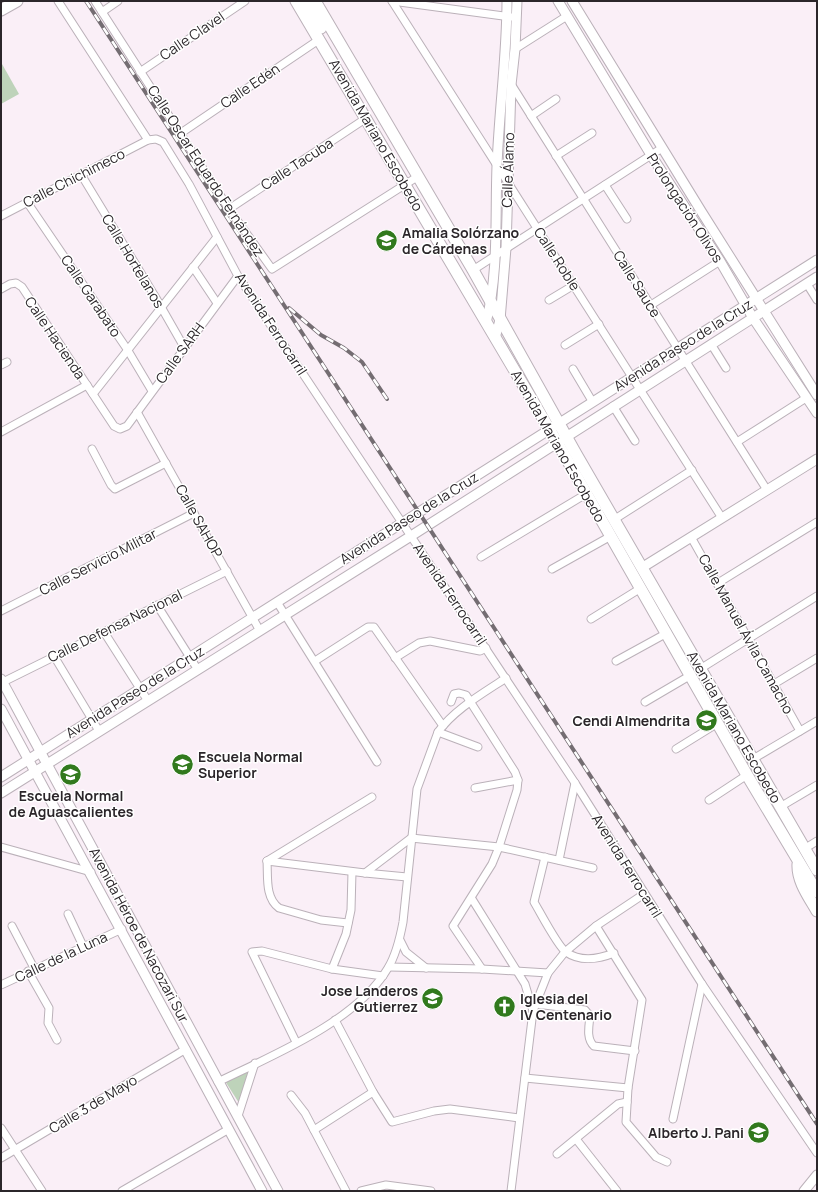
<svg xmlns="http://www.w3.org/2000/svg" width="818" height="1192" font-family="Manrope,sans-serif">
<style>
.green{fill:#bed3ba}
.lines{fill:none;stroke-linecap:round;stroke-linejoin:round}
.street-casing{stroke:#bbb1b9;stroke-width:9}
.secondary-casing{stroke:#bbb1b9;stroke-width:11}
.primary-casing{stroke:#bbb1b9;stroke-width:13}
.street{stroke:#fff;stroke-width:7}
.secondary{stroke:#fff;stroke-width:9}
.primary{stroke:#fff;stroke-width:11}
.rail-casing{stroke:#746d72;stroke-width:4}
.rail{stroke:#fff;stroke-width:2.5;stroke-dasharray:8;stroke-linecap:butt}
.labels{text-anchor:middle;stroke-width:3;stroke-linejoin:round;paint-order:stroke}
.street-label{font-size:14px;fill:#2b262a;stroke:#fff}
.poi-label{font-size:14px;font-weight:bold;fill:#2b262a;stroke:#fff;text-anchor:start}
</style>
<rect width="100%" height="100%" fill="#faeff7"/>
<g class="green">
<polygon points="2,64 19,94 1,104 1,65"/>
<polygon points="251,1068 239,1103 225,1081"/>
</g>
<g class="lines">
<defs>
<g id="street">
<polyline points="58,1 148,140"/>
<polyline points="95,1 229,209 272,269 417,177"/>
<polyline points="392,1 722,518"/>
<polyline points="392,1 511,17"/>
<polyline points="102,12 118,1"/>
<polyline points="515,49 567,16"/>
<polyline points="140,72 245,1"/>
<polyline points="511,84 767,490"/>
<polyline points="531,116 556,99"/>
<polyline points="181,133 320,39"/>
<polyline points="556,156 592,133"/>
<polyline points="82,176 156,298 184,347"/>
<polyline points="605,185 627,219"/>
<polyline points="27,202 127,349 152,391"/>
<polyline points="229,209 365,119"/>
<polyline points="1,216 148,140 156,139 163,142 189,184 238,276 575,783 702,984 817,1153"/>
<polyline points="193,267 217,303"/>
<polyline points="473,270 662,148"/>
<polyline points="807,284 817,300"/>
<polyline points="1,289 10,284 16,283 22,287 114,426 120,429 127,426 238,276"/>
<polyline points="549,300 574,285"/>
<polyline points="651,305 720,261"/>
<polyline points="711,344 726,368"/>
<polyline points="565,345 599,324"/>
<polyline points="1,365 7,362"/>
<polyline points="573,369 592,401"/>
<polyline points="93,394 217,237"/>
<polyline points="613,406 635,441"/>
<polyline points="137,412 260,631"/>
<polyline points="1,432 87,385"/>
<polyline points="737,442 806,398"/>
<polyline points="92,449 111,485 115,489 166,463"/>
<polyline points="615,519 692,470"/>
<polyline points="691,537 800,731"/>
<polyline points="481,557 586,494"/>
<polyline points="552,569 611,536"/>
<polyline points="718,583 817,522"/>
<polyline points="277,602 377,762"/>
<polyline points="157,605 198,670"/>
<polyline points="1,611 194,513"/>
<polyline points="591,619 641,588"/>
<polyline points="104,632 148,701"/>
<polyline points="54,656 99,731"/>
<polyline points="395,658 419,643 430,641 480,651 486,648"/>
<polyline points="315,661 368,627 374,627 443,726"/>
<polyline points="616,661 667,633"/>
<polyline points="700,669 817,596"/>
<polyline points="3,682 227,571"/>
<polyline points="774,684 817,658"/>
<polyline points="451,702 454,694 459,693 466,695 515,772 518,780 517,790 499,847 492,864 453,926 482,969"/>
<polyline points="645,702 691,675"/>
<polyline points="438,732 478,747"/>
<polyline points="676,749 718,723"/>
<polyline points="753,759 817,721"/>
<polyline points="475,788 518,780"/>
<polyline points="709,800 747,775"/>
<polyline points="780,807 817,785"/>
<polyline points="1,847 91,872"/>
<polyline points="804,849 817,841"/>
<path d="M545,857L534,902C540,912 558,947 566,952C580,962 599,959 614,953"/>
<polyline points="559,860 575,783"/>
<polyline points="267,861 365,873 407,877"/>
<polyline points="267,861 372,797"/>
<path d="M267,861C268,877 265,898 279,908L321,920L348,923"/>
<polyline points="365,873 411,838 499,847 593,868"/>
<polyline points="472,899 525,984 533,1011"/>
<polyline points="68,914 83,946"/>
<polyline points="12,926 34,968"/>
<polyline points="596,926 642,1000 628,1088 626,1122 656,1157 667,1162"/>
<polyline points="400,940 406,952 426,968"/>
<polyline points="389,967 482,969 548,973"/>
<polyline points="332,969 346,934 351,910 352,872"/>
<polyline points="28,971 49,1008 48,1023 57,1040"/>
<polyline points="1,985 122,929"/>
<path d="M536,1004L585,1010L590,1016C589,1026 586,1039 594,1046L635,1051"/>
<polyline points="335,1020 373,1092 392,1122 434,1111 450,1109 519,1118"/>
<polyline points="296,1042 252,952 262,951 332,969 383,976"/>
<polyline points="525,1078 628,1088"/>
<path d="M218,1082C273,1055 356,1022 388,968C396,955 400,938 403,922L417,789L438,732C455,709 482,694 506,678"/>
<polyline points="291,1095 305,1113 346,1191"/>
<polyline points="238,1116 255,1063"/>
<polyline points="673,1119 702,984"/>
<polyline points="1,1128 42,1191"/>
<polyline points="314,1130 373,1092"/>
<polyline points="576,1139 617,1191"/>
<polyline points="557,1154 618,1104 627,1102"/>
<polyline points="1,1158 186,1049"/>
<polyline points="122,1191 229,1129"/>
<polyline points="361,1191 386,1185 431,1191"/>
<polyline points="511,1191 533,1011 548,973 565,952 596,926 644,894"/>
</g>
<g id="secondary">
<polyline points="558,1 651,155 720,261 753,318 817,413"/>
<polyline points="572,1 701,211 817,395"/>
<path d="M486,323C499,272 495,218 497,166C499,111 507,56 507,1"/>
<polyline points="495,338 500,320 506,248 511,85 515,49 517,1"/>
<polyline points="643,567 817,459"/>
<polyline points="1,679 278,1191"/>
<polyline points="1,709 262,1191"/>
<polyline points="1,777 817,260"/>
<polyline points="1,793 411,536 817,277"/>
<polyline points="804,1191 817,1175"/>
</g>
<g id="primary">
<polyline points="296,1 557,442 747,775 817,892"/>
<polyline points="305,1 321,28"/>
<polyline points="315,1 473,270 576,454 817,870"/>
<polyline points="1,10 17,1"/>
<path d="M798,864C797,881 809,897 817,911"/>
</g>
</defs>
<use href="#street" class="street-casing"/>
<use href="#secondary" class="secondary-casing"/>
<use href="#primary" class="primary-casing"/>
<use href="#street" class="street"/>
<use href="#secondary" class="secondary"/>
<use href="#primary" class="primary"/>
<defs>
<g id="rail">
<polyline points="86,1 817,1124"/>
<polyline points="289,308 321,335 344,348 362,362 387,399"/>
</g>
</defs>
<use href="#rail" class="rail-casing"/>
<use href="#rail" class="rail"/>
</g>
<defs>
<symbol id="school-disc" viewBox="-11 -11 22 22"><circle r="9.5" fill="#31791d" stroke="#fff"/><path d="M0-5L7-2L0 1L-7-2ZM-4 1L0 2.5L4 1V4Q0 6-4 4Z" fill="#fff"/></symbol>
<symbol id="university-disc" viewBox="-11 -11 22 22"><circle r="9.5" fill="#31791d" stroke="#fff"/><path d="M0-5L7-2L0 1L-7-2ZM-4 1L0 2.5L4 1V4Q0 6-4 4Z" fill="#fff"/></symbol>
<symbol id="church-disc" viewBox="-11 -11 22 22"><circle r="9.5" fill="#31791d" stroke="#fff"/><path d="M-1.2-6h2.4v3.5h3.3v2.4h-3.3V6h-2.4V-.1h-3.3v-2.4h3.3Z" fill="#fff"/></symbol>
</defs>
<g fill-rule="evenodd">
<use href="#school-disc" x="374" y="228" width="25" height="25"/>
<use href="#school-disc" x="694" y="708" width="25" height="25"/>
<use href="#university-disc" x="170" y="752" width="25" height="25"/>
<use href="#university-disc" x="58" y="762" width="25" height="25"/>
<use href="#school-disc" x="420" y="986" width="25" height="25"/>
<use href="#church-disc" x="492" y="994" width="25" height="25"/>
<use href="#school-disc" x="746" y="1120" width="25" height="25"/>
</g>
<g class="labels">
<g class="street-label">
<text transform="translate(192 36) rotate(-34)" y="5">Calle Clavel</text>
<text transform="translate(250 86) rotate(-34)" y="5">Calle Edén</text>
<text transform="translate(376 135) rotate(60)" y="5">Avenida Mariano Escobedo</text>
<text transform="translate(297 164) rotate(-33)" y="5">Calle Tacuba</text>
<text transform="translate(508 170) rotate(-88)" y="5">Calle Álamo</text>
<text transform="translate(206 171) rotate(57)" y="5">Calle Oscar Eduardo Fernández</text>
<text transform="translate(74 178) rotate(-27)" y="5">Calle Chichimeco</text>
<text transform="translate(685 208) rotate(57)" y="5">Prolongación Olivos</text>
<text transform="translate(557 259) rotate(57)" y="5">Calle Roble</text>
<text transform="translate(133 261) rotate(59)" y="5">Calle Hortelanos</text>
<text transform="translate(637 284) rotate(58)" y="5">Calle Sauce</text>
<text transform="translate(91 296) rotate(56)" y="5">Calle Garabato</text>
<text transform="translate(271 324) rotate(57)" y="5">Avenida Ferrocarril</text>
<text transform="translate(55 338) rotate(56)" y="5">Calle Hacienda</text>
<text transform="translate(683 345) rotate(-32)" y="5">Avenida Paseo de la Cruz</text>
<text transform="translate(180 353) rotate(-54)" y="5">Calle SARH</text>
<text transform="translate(558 446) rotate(60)" y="5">Avenida Mariano Escobedo</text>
<text transform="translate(409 518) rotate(-32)" y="5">Avenida Paseo de la Cruz</text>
<text transform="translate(199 521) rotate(61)" y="5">Calle SAHOP</text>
<text transform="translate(98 562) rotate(-27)" y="5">Calle Servicio Militar</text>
<text transform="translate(450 594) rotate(56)" y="5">Avenida Ferrocarril</text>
<text transform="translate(115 626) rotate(-26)" y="5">Calle Defensa Nacional</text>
<text transform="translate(746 634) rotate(61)" y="5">Calle Manuel Ávila Camacho</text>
<text transform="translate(135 692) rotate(-32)" y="5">Avenida Paseo de la Cruz</text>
<text transform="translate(734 727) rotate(60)" y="5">Avenida Mariano Escobedo</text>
<text transform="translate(627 866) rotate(58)" y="5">Avenida Ferrocarril</text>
<text transform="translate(139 935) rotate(62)" y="5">Avenida Héroe de Nacozari Sur</text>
<text transform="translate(61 957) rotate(-25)" y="5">Calle de la Luna</text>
<text transform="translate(93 1104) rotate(-31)" y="5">Calle 3 de Mayo</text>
</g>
<g class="poi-label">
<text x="402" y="238">Amalia Solórzano<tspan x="402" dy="16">de Cárdenas</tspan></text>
<text x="690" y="726" text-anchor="end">Cendi Almendrita</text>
<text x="198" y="762">Escuela Normal<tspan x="198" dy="16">Superior</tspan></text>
<text x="71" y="801" text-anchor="middle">Escuela Normal<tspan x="71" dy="16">de Aguascalientes</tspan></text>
<text x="418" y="996" text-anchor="end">Jose Landeros<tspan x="418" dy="16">Gutierrez</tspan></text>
<text x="520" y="1004">Iglesia del<tspan x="520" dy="16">IV Centenario</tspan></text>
<text x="744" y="1138" text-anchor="end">Alberto J. Pani</text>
</g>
</g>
<rect width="818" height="1192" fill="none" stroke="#2b262a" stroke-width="4"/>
</svg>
